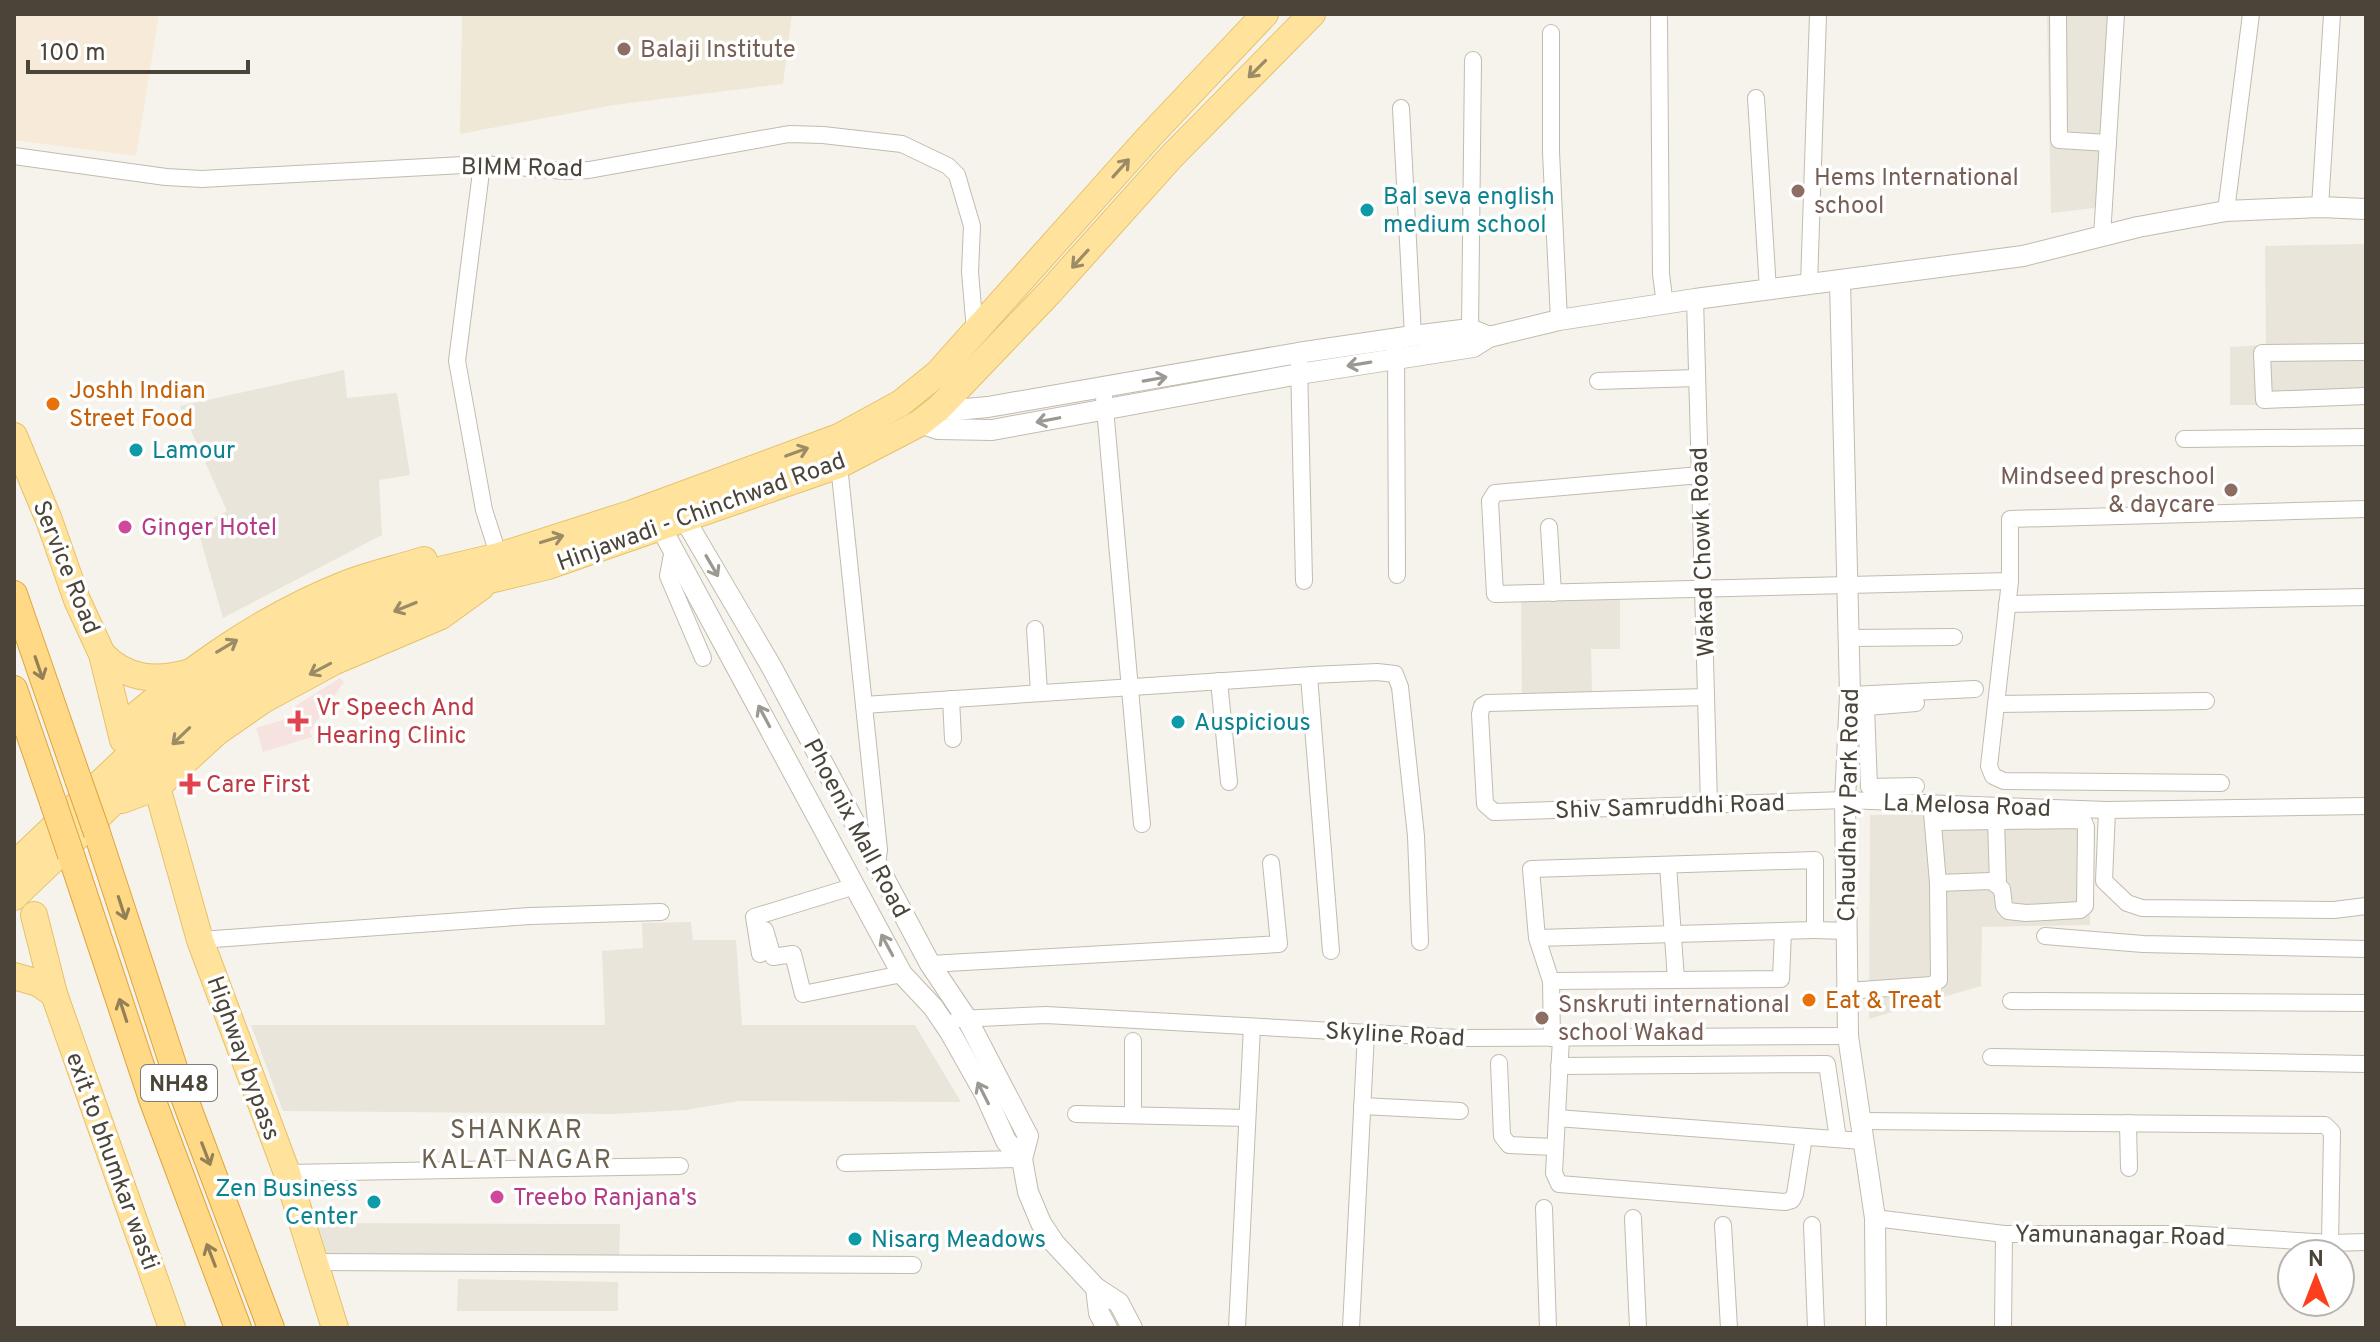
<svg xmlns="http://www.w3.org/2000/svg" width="2380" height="1342" font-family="Overpass,sans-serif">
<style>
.residential{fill:#eae5da}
.commercial{fill:#f7ead8}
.education{fill:#efe8d6}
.medical{fill:#f6e3e0}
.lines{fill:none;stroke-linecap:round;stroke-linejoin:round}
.minor-casing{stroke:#c2bbae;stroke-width:18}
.tertiary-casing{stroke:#c2bbae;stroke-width:22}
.primary-casing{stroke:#e6c16a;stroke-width:28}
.trunk-casing{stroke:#e0a43c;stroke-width:28}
.minor{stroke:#fff;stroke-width:16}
.tertiary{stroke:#fff;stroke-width:20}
.primary{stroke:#ffe39c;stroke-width:26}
.trunk{stroke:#ffd985;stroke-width:26}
.trunk-bridge-casing{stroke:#e0a43c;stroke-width:28;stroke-linecap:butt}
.trunk-bridge{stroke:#ffd985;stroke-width:26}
.oneway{stroke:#9c8c66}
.oneway2{stroke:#9c9892}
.oneway3{stroke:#938057}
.education-dot{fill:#8d6e63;stroke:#fff;stroke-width:3}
.culture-dot{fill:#0f9aa8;stroke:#fff;stroke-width:3}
.food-dot{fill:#e8710a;stroke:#fff;stroke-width:3}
.hotel-dot{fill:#d1479c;stroke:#fff;stroke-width:3}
.health-dot{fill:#e0444e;stroke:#fff;stroke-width:3}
.labels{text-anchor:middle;stroke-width:7;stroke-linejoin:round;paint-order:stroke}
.shield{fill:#fff;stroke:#817c74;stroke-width:2}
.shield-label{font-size:22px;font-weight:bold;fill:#4b4439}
.education-label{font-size:24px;fill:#785e54;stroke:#fff;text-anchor:start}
.street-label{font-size:24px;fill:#4b4439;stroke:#fff}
.culture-label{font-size:24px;fill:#0d838f;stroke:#fff;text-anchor:start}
.food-label{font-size:24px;fill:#c56008;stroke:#fff;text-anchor:start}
.hotel-label{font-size:24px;fill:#b23c85;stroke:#fff;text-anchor:start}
.health-label{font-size:24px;fill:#be3a42;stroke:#fff;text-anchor:start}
.neighbourhood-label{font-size:26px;letter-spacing:2px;fill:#6e6250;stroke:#fff}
</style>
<rect width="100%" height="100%" fill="#f6f3ec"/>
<g class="residential">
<polygon points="2047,14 2118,14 2111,206 2051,213"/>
<polygon points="2366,244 2366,405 2230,405 2230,347 2266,345 2265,246"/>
<polygon points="344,370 347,398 397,393 410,475 379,480 382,535 223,618 197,527 227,511 180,406"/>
<polygon points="1620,596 1620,649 1591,649 1592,694 1522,695 1521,597"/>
<polygon points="1870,815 2091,815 2090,925 1982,927 1981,986 1869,1019"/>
<polygon points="691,922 693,940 736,940 742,1025 915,1025 961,1102 739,1101 686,1110 612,1114 283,1111 251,1025 605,1025 602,951 643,948 642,923"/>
<polygon points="318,1223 620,1224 619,1267 328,1260"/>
<polygon points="458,1279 618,1282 618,1311 457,1311"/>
</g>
<polygon class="commercial" points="14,14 159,14 136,156 14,140"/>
<polygon class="education" points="462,14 792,14 783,84 614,105 460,134"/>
<polygon class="medical" points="340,678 344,682 310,731 312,737 263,752 256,728 299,715 295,706"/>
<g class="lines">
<defs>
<g id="minor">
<polyline points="2058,14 2059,140 2108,143"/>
<polyline points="1659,18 1661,274 1665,305"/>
<polyline points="1551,33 1551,152 1559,320"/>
<polyline points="1756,98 1768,290"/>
<polyline points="1401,108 1413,336"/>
<polyline points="14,156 166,177 202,179 482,164 564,171 589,170 789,134 823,135 902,144 948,166 957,175 972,226 970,272 975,331"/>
<polyline points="482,164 457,361 484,510 501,563"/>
<polyline points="2320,207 2332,14"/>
<polyline points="2226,211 2251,14"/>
<polyline points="2102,236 2116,14"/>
<polyline points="1809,284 1818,14"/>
<polyline points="1695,299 1709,804"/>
<polyline points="1470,329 1473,60"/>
<polyline points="1396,348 1397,575"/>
<polyline points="2366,352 2262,353 2264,400 2366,396"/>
<polyline points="1299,363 1304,581"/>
<polyline points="1598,381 1697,378"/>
<polyline points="1104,397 1142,824"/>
<polyline points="2184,439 2366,437"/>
<polyline points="839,465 879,850 877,864"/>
<polyline points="1700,475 1495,493 1490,501 1495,594 2010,581"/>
<polyline points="1549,527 1553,593"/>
<polyline points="673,549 668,576 703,658"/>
<polyline points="2007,604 2366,597"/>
<polyline points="1035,629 1039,692"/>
<polyline points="1849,638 1954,637"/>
<polyline points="1309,676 1331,951"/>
<polyline points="1219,681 1229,782"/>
<polyline points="1850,695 1975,689"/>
<polyline points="1706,697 1487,703 1482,706 1480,714 1485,804 1494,812 1845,800 2107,810 2366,806"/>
<polyline points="951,699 953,739"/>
<polyline points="1997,704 2206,701"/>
<polyline points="864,705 1312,675 1377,672 1395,674 1400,687 1416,836 1420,942"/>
<polyline points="1866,707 1869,787 1916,786"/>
<polyline points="1855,708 1916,703"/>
<polyline points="2221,783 2004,781 1993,776 1989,766 2010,581 2010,519 2366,509"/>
<polyline points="2107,810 2104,881 2127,903 2142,908 2334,910 2366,906"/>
<polyline points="1996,821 1998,883"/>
<polyline points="1933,822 2077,820 2084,822 2086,827 2085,906 2080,910 2026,913 2008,911 2004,906 2002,889 1991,881 1938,883"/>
<polyline points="1668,865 1676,980 1781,979 1783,931"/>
<polyline points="765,930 773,957 793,954 803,994 902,974"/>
<polyline points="1815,930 1847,931"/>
<polyline points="2045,936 2143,944 2366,949"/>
<polyline points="1537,938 1815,930 1815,860 1531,869 1537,938 1551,981 1552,1038"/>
<polyline points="200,940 530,916 661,912"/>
<polyline points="760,954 754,917 855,886"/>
<polyline points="930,964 1279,944 1271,863"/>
<polyline points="1551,981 1676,980"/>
<polyline points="1847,991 1932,985 1939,980 1938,883 1932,813"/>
<polyline points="2011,1001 2366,1003"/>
<polyline points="958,1019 1046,1015 1459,1038 1848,1036"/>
<polyline points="1561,1038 1554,1173 1559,1184 1785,1202 1792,1200 1795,1194 1804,1137"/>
<polyline points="1133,1041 1133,1115"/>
<polyline points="1991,1057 2366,1064"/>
<polyline points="1499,1063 1502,1136 1509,1145 1555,1147"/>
<polyline points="1559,1066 1827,1064 1838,1139"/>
<polyline points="1362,1106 1460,1111"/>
<polyline points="1076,1114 1247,1118"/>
<polyline points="1557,1118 1862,1141"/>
<polyline points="1861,1121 2325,1125 2332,1132 2330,1243"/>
<polyline points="2128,1123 2129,1168"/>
<polyline points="845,1163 1022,1159"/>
<polyline points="287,1173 680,1166"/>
<polyline points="1544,1208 1548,1328"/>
<polyline points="1633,1218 1638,1328"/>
<polyline points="1875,1218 2004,1234 2187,1234 2330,1243 2366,1242"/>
<polyline points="1723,1225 1729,1328"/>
<polyline points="1812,1225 1816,1328"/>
<polyline points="314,1262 913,1265"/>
<polyline points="1237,1328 1252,1027"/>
<polyline points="1351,1328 1366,1033"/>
<polyline points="2003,1328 2004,1234"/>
</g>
<g id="tertiary">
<polyline points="1840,281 1850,695 1845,800 1848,1036 1875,1218 1876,1328"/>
<polyline points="939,408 955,410 988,407 1298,353 1413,336 1470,329 1489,337"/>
<polyline points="920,423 938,429 992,430 1299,374 1473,347 1489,337 1559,320 1695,299 2023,256 2138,227 2226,211 2320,207 2366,209"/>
<polyline points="683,508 684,518 771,666 930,964 967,1019 1028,1136 1022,1159"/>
<polyline points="658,516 664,533 902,974 933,1007 950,1032 985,1094 1006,1141 1022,1159 1028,1192 1041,1223 1055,1244 1096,1288 1119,1303 1132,1328"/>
<polyline points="1096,1288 1099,1313 1107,1328"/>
</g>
<g id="primary">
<polyline points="14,436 49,520 77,600 102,654 123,740"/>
<path d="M102,654C126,679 155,682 187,673"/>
<path d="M121,728C190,669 263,616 348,583C372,574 399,568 424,560"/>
<polyline points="157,787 200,940 287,1173 335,1328"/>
<polyline points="122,800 157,787 217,732 263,700 335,661 441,616 481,587"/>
<polyline points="14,865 189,699 241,663 315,622 440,570 499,556 633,513 839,437 901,403 938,373 1149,137 1265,14"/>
<polyline points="14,897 203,716 252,681 325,641 448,590 548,566 839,465 920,423 939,408 1049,293 1171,157 1312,14"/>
<polyline points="34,915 54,994 172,1328"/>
<polyline points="14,976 38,983 54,994"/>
</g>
<g id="trunk">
<polyline points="14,594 78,779"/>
<polyline points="14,689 53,802"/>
<polyline points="97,833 181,1089 271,1328"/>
<polyline points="71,855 152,1099 238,1328"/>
</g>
</defs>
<use href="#minor" class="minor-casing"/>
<use href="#tertiary" class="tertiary-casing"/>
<use href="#primary" class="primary-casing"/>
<use href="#trunk" class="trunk-casing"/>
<use href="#minor" class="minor"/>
<use href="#tertiary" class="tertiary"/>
<use href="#primary" class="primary"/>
<use href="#trunk" class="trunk"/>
<defs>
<g id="trunk-bridge">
<polyline points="78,779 97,833"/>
<polyline points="53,802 71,855"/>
</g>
</defs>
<use href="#trunk-bridge" class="trunk-bridge-casing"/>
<use href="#trunk-bridge" class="trunk-bridge"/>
</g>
<defs><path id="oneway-shaft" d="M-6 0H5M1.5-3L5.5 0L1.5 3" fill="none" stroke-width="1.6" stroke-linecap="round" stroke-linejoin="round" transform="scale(2)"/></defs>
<g class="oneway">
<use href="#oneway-shaft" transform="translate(1257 69) rotate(135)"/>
<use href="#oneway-shaft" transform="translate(1121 168) rotate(-48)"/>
<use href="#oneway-shaft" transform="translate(1080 259) rotate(132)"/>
<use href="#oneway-shaft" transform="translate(797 452) rotate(-20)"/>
<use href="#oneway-shaft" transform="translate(552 539) rotate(-17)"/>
<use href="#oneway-shaft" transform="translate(405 607) rotate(158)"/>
<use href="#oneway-shaft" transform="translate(227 646) rotate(-31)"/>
<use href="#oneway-shaft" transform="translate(320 669) rotate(152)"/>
<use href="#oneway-shaft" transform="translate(181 736) rotate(136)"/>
</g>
<g class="oneway2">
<use href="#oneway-shaft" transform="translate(1359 364) rotate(171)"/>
<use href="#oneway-shaft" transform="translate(1155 379) rotate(-10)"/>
<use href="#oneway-shaft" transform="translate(1048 420) rotate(169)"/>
<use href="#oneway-shaft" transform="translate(712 566) rotate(60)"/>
<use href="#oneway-shaft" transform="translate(764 716) rotate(-118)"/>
<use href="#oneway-shaft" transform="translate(887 945) rotate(-118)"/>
<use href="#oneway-shaft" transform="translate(983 1093) rotate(-117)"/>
</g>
<g class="oneway3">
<use href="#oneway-shaft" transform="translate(39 668) rotate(71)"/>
<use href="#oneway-shaft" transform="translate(122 908) rotate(72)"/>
<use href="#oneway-shaft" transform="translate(123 1010) rotate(-108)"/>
<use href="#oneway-shaft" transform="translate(206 1154) rotate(69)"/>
<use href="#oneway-shaft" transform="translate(211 1255) rotate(-111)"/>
</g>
<g class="education-dot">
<circle cx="624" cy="49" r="8"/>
<circle cx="1798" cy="191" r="8"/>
<circle cx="2231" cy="490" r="8"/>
<circle cx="1542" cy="1018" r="8"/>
</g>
<g class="culture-dot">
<circle cx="1367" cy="210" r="8"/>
<circle cx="136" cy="450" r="8"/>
<circle cx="1178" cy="722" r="8"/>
<circle cx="374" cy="1202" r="8"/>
<circle cx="855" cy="1239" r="8"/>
</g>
<g class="food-dot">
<circle cx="53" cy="404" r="8"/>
<circle cx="1809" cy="1000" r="8"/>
</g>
<g class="hotel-dot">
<circle cx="125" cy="527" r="8"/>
<circle cx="497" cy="1197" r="8"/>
</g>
<g class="health-dot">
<path d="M294 709h8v8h8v8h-8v8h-8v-8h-8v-8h8z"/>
<path d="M186 772h8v8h8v8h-8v8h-8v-8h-8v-8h8z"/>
</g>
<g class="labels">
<rect class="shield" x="141" y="1065" width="76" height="36" rx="6"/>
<g class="shield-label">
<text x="179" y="1091">NH48</text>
</g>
<g class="education-label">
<text x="640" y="57">Balaji Institute</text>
<text x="1814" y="185">Hems International<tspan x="1814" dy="28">school</tspan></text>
<text x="2215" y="484" text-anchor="end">Mindseed preschool<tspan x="2215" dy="28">&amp; daycare</tspan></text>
<text x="1558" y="1012">Snskruti international<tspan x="1558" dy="28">school Wakad</tspan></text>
</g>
<g class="street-label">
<text transform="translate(522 167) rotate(1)" y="8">BIMM Road</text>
<text transform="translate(701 511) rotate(-20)" y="8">Hinjawadi - Chinchwad Road</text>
<text transform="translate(1702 552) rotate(-92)" y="8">Wakad Chowk Road</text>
<text transform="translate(67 567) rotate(68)" y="8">Service Road</text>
<text transform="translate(1848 805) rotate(-89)" y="8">Chaudhary Park Road</text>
<text transform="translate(1967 805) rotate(2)" y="8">La Melosa Road</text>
<text transform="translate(1670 806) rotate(-2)" y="8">Shiv Samruddhi Road</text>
<text transform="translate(857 828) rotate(62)" y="8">Phoenix Mall Road</text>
<text transform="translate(1395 1034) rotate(3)" y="8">Skyline Road</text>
<text transform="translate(244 1058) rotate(70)" y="8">Highway bypass</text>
<text transform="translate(113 1161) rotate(70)" y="8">exit to bhumkar wasti</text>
<text transform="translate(2120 1235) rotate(1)" y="8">Yamunanagar Road</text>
</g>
<g class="culture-label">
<text x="1383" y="204">Bal seva english<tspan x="1383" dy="28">medium school</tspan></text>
<text x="152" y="458">Lamour</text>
<text x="1194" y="730">Auspicious</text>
<text x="358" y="1196" text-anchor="end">Zen Business<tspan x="358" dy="28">Center</tspan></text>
<text x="871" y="1247">Nisarg Meadows</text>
</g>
<g class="food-label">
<text x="69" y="398">Joshh Indian<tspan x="69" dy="28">Street Food</tspan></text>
<text x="1825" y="1008">Eat &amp; Treat</text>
</g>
<g class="hotel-label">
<text x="141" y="535">Ginger Hotel</text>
<text x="513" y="1205">Treebo Ranjana's</text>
</g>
<g class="health-label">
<text x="316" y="715">Vr Speech And<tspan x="316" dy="28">Hearing Clinic</tspan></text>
<text x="206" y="792">Care First</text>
</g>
<g class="neighbourhood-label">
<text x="517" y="1138">SHANKAR<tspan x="517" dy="30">KALAT NAGAR</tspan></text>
</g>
</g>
<rect width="2380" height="1342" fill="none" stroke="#4b4439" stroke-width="32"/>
<g transform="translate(2316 1278)"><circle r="38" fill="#ffffff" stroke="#b7b4b0" stroke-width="2"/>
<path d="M0-6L14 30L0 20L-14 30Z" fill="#fc3f1d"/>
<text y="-12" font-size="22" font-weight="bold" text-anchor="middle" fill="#4b4439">N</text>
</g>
<path d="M28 60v12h220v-12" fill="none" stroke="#4b4439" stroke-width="4"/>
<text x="40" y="60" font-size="24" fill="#4b4439" stroke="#ffffff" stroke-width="6" paint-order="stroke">100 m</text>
</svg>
